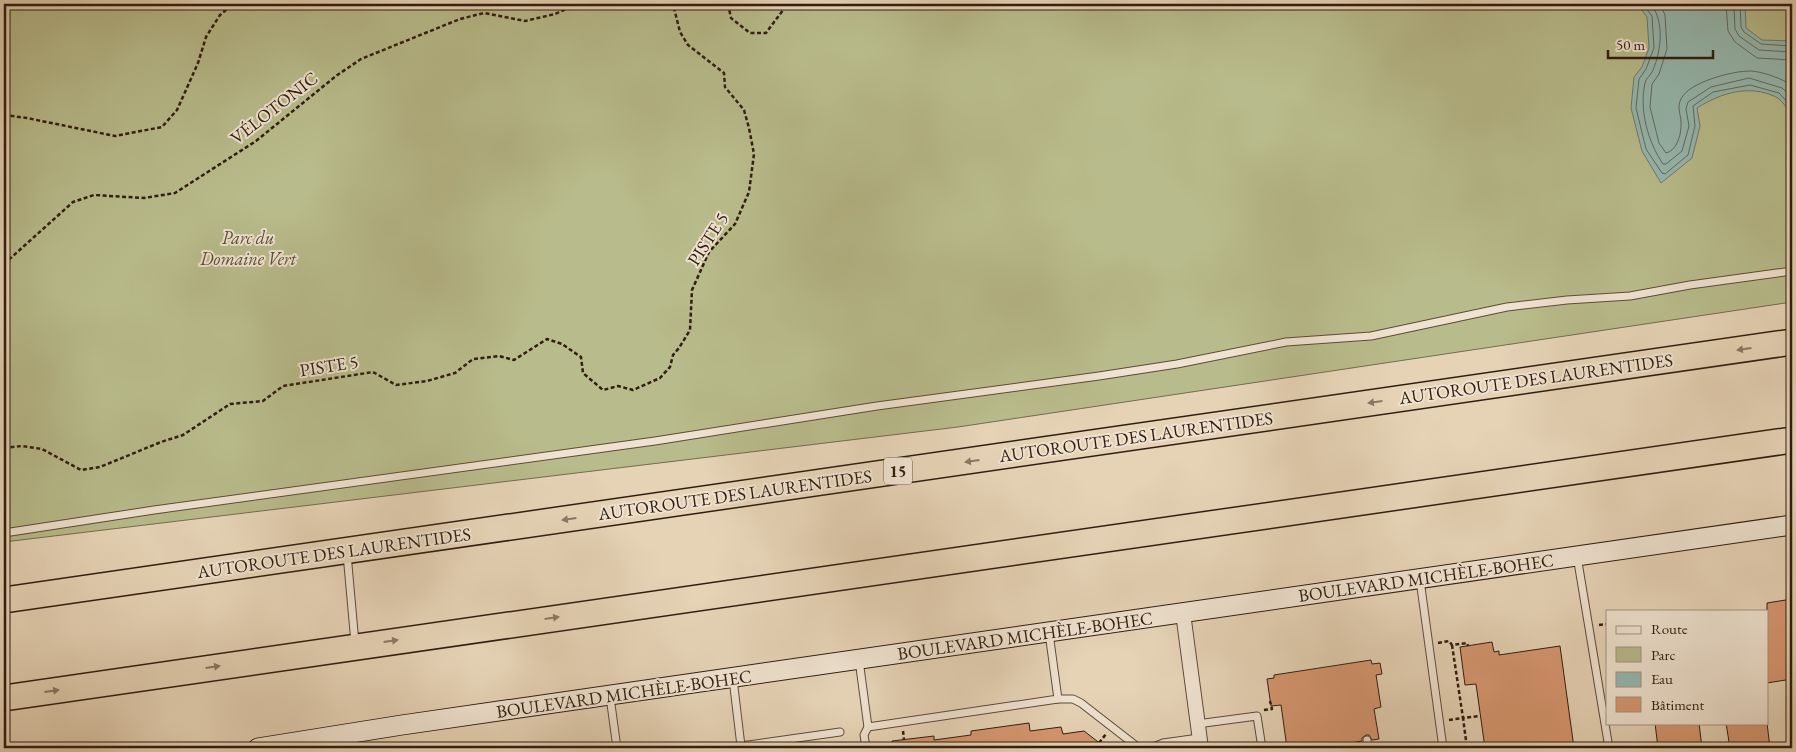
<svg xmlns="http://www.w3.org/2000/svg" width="1796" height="752" font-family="'EB Garamond',serif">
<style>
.green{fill:#b8bb8b;stroke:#746c4e}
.water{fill:#96b8af;stroke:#6d7a6f}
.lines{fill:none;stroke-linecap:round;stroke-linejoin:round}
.shore{stroke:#636a60;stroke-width:1}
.building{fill:#d79771;stroke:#301d10}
.lane-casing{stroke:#5e4a3a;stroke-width:9}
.street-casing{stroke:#5e4a3a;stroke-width:16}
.secondary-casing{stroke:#301d10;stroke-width:21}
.highway-casing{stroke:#301d10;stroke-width:28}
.path{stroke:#301d10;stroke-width:2.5;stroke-dasharray:4 2.5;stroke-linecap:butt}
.lane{stroke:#efe2d0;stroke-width:7}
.street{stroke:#efe2d0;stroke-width:14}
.secondary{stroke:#efe2d0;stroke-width:19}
.highway{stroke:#e6d3b6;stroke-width:25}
.oneway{fill:#8b7863}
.labels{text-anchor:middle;stroke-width:4;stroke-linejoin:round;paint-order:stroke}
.shield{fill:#efe2d0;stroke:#69584a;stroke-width:1}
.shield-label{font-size:16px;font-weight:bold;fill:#301d10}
.street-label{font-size:18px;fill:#301d10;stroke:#efe2d0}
.park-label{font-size:18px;font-style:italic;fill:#594c35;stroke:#efe2d0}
</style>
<rect width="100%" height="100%" fill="#e6d3b6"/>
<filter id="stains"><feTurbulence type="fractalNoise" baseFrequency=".004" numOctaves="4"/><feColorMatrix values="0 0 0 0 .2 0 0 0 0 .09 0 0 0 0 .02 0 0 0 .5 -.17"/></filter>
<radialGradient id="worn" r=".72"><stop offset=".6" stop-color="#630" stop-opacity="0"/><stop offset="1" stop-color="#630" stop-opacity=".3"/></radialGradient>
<polygon class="green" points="4,4 1792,4 1792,302 958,427 4,542"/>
<path class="water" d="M1637,4H1745L1746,28L1762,40L1792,41V114C1787,109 1782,100 1776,97C1749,84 1721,93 1697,108L1700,126L1692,158L1661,183L1642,151L1631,108L1634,77L1642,67L1649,48L1647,17Z"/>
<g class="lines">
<g class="shore">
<polyline points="1643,4 1652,16 1654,48 1646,69 1639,79 1636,108 1646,149 1662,173 1665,174 1688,155 1695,126 1693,106 1713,92 1750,85 1779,93 1792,107"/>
<path d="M1651,4C1665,22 1661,51 1653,70C1651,75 1646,78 1645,83C1639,110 1648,142 1663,164H1666L1682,151L1689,126L1686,109L1688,102L1711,87L1749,78L1782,88L1792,97"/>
<path d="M1660,4L1665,15L1667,49L1659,74L1652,84L1650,107L1659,143L1666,153C1676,151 1681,136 1681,126C1682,116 1676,108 1681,99C1689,82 1732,71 1750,71C1760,71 1785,79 1792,86"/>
<polyline points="1726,4 1728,31 1735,42 1757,58 1792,60"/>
<polyline points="1734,4 1735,29 1739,36 1759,50 1792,52"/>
<polyline points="1740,4 1741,27 1744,32 1761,44 1792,46"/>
</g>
</g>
<g class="building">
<polygon points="1792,599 1792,679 1767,683 1767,603"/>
<polygon points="1492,642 1494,652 1499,651 1499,655 1560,646 1574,748 1485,748 1476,684 1465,685 1460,647"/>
<polygon points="1371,660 1372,664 1380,663 1382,674 1376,675 1381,707 1374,709 1379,739 1372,740 1369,735 1366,735 1362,738 1362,741 1351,743 1352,748 1287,748 1281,705 1271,706 1267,679 1274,678 1274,675"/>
<polygon points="1029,723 1030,731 1061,727 1063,734 1084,731 1106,748 892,748 892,741 934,736 934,740 971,735 971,731"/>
<polygon points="1655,723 1699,723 1702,748 1658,748"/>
<polygon points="1726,723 1767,723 1770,748 1730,748"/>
</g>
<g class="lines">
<defs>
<g id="lane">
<polyline points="4,533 154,510 655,441 877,406 1099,376 1177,364 1286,342 1371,336 1507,307 1567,300 1630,296 1690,285 1792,271"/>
<polyline points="347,554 355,643"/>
<polyline points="1577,556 1609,748"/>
<polyline points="1420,580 1443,748"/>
<polyline points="859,660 868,727 1058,699 1049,633"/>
<polyline points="733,679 741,746 840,732"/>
<polyline points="610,697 617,748"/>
<polyline points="1058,699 1073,699 1081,703 1139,748"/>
<polyline points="1197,724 1257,716 1262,748"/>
<polyline points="1367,740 1368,748"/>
<polyline points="866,748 864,735 868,727"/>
<polyline points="1151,748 1163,743 1199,738"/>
</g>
<polyline id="street" points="1183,613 1201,748"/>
<polyline id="secondary" points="258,748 402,725 1792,525"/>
<g id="highway">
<polyline points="4,600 1792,342"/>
<polyline points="4,698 1792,440"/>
</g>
</defs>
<use href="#lane" class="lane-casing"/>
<use href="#street" class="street-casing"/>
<use href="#secondary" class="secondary-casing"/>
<use href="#highway" class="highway-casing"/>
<g class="path">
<polyline points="728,4 731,18 750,33 766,33 786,6 798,4"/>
<polyline points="4,115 27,118 115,136 162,127 177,110 198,63 206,37 220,15 233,4"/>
<polyline points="4,264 73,202 94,195 144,198 175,193 256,141 336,76 361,59 460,19 484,13 525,21 555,14 578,4"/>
<polyline points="4,448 22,446 42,449 81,470 100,467 161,442 183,435 230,404 263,401 283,386 373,372 396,385 427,381 455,373 473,359 499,356 514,360 547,339 562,344 581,357 583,373 603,390 618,386 633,390 660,378 670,367 673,355 679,348 690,330 692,290 709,252 735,224 749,192 754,154 749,128 744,110 725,87 724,73 688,45 680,32 673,4"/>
<polyline points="1599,625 1607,624"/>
<polyline points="1438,643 1449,641 1452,645 1467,643 1468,646"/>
<polyline points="1452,645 1463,718 1480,716"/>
<polyline points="1264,710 1272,709 1270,701"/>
<polyline points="1449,720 1463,718 1467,748"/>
<polyline points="903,731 904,740"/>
<polyline points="1099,743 1106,734"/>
</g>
<use href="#lane" class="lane"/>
<use href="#street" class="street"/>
<use href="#secondary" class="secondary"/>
<use href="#highway" class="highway"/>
</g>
<defs><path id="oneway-solid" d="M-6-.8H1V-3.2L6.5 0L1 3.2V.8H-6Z" transform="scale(1.25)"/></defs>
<g class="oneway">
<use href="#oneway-solid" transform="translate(1744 349) rotate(172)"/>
<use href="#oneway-solid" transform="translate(1375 402) rotate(172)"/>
<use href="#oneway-solid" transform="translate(972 461) rotate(172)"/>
<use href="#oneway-solid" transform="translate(569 519) rotate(172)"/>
<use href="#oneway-solid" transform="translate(552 618) rotate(-8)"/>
<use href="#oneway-solid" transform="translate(391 641) rotate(-8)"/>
<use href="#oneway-solid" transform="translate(213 667) rotate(-8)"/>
<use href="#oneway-solid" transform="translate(52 691) rotate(-8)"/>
</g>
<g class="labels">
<rect class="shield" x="884" y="457.5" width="28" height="27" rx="4"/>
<g class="shield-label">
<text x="898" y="477">15</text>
</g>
<g class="street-label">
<text transform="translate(274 108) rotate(-38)" y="6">VÉLOTONIC</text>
<text transform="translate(708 239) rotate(-57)" y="6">PISTE 5</text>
<text transform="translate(329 366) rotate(-9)" y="6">PISTE 5</text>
<text transform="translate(1536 379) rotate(-8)" y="6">AUTOROUTE DES LAURENTIDES</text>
<text transform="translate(1136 437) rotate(-8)" y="6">AUTOROUTE DES LAURENTIDES</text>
<text transform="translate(735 495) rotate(-8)" y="6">AUTOROUTE DES LAURENTIDES</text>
<text transform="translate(334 553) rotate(-8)" y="6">AUTOROUTE DES LAURENTIDES</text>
<text transform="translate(1426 578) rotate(-8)" y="6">BOULEVARD MICHÈLE-BOHEC</text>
<text transform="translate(1025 636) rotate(-8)" y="6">BOULEVARD MICHÈLE-BOHEC</text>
<text transform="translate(624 694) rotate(-8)" y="6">BOULEVARD MICHÈLE-BOHEC</text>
</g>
<g class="park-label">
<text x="248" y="244">Parc du<tspan x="248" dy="21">Domaine Vert</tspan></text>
</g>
</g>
<rect width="1796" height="752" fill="none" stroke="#e6d3b6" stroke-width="20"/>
<rect x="5" y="5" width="1786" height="742" fill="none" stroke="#301d10" stroke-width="2.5"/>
<rect x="10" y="10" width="1776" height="732" fill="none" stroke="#301d10"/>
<rect x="1606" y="610" width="162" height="115" fill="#efe2d0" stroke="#a39383"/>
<rect x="1616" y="626" width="25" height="8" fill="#efe2d0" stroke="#a39383"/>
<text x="1651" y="634" font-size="15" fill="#301d10">Route</text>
<rect x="1616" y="647" width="25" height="15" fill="#b8bb8b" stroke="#a39383"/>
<text x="1651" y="660" font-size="15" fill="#301d10">Parc</text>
<rect x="1616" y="672" width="25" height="15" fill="#96b8af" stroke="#a39383"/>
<text x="1651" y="684" font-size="15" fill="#301d10">Eau</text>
<rect x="1616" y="697" width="25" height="15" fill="#d79771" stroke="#a39383"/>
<text x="1651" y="710" font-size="15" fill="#301d10">Bâtiment</text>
<path d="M1608 50v8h105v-8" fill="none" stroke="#301d10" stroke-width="2.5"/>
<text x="1616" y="50" font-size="15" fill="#301d10" stroke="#efe2d0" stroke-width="4" paint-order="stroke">50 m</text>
<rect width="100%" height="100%" filter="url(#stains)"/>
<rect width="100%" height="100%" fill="url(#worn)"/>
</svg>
